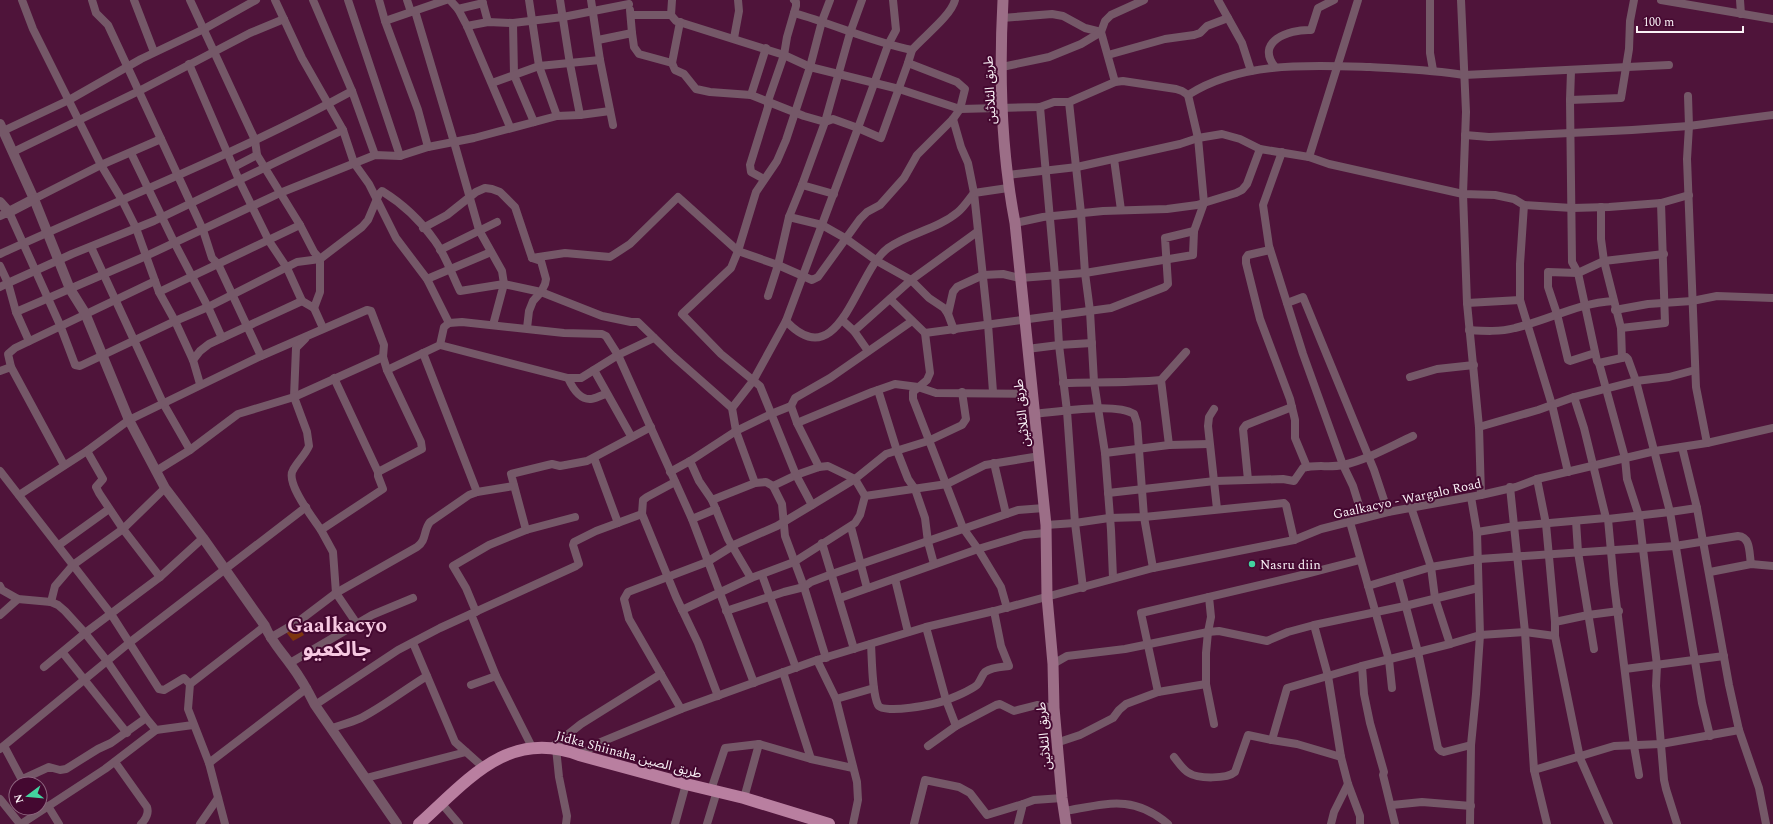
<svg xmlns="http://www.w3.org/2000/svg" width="1773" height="824" font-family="Spectral,'Noto Sans Arabic',serif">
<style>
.green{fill:#7d350e}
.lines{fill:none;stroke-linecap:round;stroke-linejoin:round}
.minor{stroke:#755868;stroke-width:8}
.tertiary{stroke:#755868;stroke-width:10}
.secondary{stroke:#9c6e87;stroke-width:11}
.primary{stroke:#b97fa0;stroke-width:12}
.poi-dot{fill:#43d4a0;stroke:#440830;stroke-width:1.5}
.labels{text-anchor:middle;stroke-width:4;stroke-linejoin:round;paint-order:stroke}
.street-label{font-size:13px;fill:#faf2f6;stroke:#440830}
.poi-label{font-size:13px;fill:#faf2f6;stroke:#440830;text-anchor:start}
.town-label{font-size:21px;font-weight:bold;fill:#f7c9e2;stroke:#440830}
</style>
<rect width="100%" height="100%" fill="#4f143a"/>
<polygon class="green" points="298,625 304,635 293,641 286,632"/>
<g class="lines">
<g class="minor">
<polyline points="22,0 33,29 101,165 122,200 136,228 159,292 175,321 193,360 200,384"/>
<polyline points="92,0 96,13 108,25 161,139"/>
<polyline points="134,0 154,52"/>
<polyline points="190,0 255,140 257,155 300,225 314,252 320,259 320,292 314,308"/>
<polyline points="275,0 302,58 343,130 354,163 369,184 396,238 427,279 449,323"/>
<polyline points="313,0 352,91 375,155"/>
<polyline points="348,0 400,156"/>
<polyline points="379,0 385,21 418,110 428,147"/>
<polyline points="407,0 411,12"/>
<polyline points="450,0 458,9 467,26 510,127"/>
<polyline points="482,0 488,22"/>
<polyline points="529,0 539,66 557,116"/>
<polyline points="560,0 570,64 580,115"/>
<polyline points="591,0 600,60 613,125"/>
<path d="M672,0L671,15L676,21L784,55L810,67L899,89L960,109L1040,107L1054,102H1069L1115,82L1123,81L1176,89L1182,91L1188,95C1241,61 1309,65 1370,67C1402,69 1433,70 1464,75L1669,65"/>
<polyline points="1218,0 1242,43 1251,71"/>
<polyline points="1430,0 1430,53 1433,70"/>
<polyline points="1461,0 1466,112 1463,194 1467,303 1479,427 1481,495"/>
<polyline points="1661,0 1773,19"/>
<polyline points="1740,0 1741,14"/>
<polyline points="458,9 483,3"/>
<polyline points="630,10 632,33"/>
<polyline points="415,11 454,142 479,230 502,271 504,284 493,325"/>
<polyline points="631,15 671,15"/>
<polyline points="1002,18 1052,14 1063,16 1085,28 1101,32 1115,82"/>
<polyline points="385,21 446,0"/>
<polyline points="513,23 514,75 534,122"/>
<polyline points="467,26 488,22 513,23 563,17 629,4"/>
<polyline points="734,38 739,11 738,0"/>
<polyline points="598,40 632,33 634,47 639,54 672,63 675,70 684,74 696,89 710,92 751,95 804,116 825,122 833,119 858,128 888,45 896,30 893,0"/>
<path d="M912,50C923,37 951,16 955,0"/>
<polyline points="1108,55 1165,39 1194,35 1200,33 1207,26 1228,18"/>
<polyline points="672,63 680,22"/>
<polyline points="189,64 239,180 269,241 287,268 302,301 314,308 323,328"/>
<polyline points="1002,67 1049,57 1081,44 1101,32 1105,21 1111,15 1144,0"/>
<path d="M1275,67C1255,42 1288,29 1311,30L1318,8L1334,0"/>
<polyline points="1571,71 1570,100 1572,262 1578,273 1597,361 1599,363 1625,458 1627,479 1639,516 1657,665 1656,686 1664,780 1666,789 1677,824"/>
<polyline points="492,83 539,66 600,60"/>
<polyline points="751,95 766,48"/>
<polyline points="1688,96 1689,126 1687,159 1696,387 1707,443"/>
<polyline points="1570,100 1621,98 1629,49 1630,21 1634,0"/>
<polyline points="1069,102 1081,213 1085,273 1090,311 1094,382 1105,453 1111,530 1113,578"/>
<polyline points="1040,107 1055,275 1059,345 1067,411 1075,523 1083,588"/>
<polyline points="953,119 961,147 968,163 974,193 988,324 993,392"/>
<polyline points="3,131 69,100 141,59 204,29 256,0"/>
<polyline points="1465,135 1489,137 1632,130 1689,126 1773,115"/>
<polyline points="13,152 139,91 250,33 284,19"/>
<polyline points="1282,152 1263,205 1269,246 1303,354 1343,465 1353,486 1363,518"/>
<polyline points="131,153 174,242 208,307 222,338"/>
<polyline points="1309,157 1358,0"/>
<polyline points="1114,159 1121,210"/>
<polyline points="234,167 257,155"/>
<polyline points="1008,175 1077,167 1180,144 1198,138 1222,134 1240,139 1260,149 1309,157 1329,164 1463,194 1495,195 1514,199 1524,205 1572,208 1609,207 1661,203 1689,195"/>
<polyline points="764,179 751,172 750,165 768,107 768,101 784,55 787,37 796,6 796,2 794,0"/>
<polyline points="802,185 834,194"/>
<polyline points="34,199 101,165 161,139 203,230 212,258 218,264 261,356 367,310 371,311 384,345 383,357 387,370 421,442 422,449 378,472 378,476 383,489 321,530 333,552 336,593 357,624"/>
<polyline points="1524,205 1520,264 1520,300 1552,405 1568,472"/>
<polyline points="1601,207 1601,239 1604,261 1621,328 1622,358"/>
<path d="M0,216L9,212L60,325L74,362L75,365L80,366L175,321L208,307L297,262L320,259L362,227L368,220L379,194L382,191C403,204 421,221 435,241C446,256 452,275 460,291L504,284L541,292L602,316L631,322H638L673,356L732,408L736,431L755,483"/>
<polyline points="789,217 822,225 845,238 877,261 911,280 929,298 944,308 948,314"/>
<polyline points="1015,223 1043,217 1103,211 1167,209 1197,205 1236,193 1242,190 1247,184 1260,149"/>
<polyline points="423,228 447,215 476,192 485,188 492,189 500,192 515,207 532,258 541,261 546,279 545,284 541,292 533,301 529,311 527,328"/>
<polyline points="91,247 163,403 190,450"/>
<polyline points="440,250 497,222"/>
<polyline points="1270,250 1248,255 1246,258 1246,263 1260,319 1290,399 1295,420 1295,438 1307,467"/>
<path d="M0,254C118,200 239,153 352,91"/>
<path d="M532,258L565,253L610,257L630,244L678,197L738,251L778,265L812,280L818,277L860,219L867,212L880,205L904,178L917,155L953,119L960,109L965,89L957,82L908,63L912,50C871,42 834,24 794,13"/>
<polyline points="0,266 8,283 72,254 154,221 343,130"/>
<polyline points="427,279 491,252"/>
<polyline points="0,287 8,283 16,312 146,256 280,193 375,155 400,156 428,147 474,138 557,116 580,115 610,111"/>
<polyline points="159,292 300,225"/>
<polyline points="768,296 778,265 789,217 802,185 825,122 850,33 862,0"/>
<polyline points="890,299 925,333"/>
<polyline points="1287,303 1303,297 1374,470 1388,512"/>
<polyline points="1467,303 1520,300"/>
<polyline points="1615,310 1648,304 1692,301 1717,296 1773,298"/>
<polyline points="16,312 29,341"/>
<polyline points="842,320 854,331 868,351"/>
<path d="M786,321C840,378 856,271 888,248C909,233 938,229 958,212C964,207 969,199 974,193L1008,188"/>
<polyline points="1621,328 1665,323 1661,203"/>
<polyline points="954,330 948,314 953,292 957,287 983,275 1003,274 1020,278 1085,273 1193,255 1194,231 1204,203 1198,138 1188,95"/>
<path d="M1469,330C1484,331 1500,332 1515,328C1549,320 1578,303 1613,301"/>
<polyline points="854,331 911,280 977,232"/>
<path d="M305,339L296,348L294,397L307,432L309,446C305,455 298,461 293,470C285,483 313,518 321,530"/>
<path d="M440,345L568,378C572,387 579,400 591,399C595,399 601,395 606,394"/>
<polyline points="1027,349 1059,345 1092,343"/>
<polyline points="423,353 477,492"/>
<polyline points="1595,353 1570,361 1568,360 1557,314 1548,287 1548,272 1578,273 1604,261 1664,254"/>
<polyline points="193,360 200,351 209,344 302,301"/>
<polyline points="1599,363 1626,357 1628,359 1636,381 1670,512 1608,519"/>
<polyline points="11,367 8,354 15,348 155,281"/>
<polyline points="387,370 440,345 444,327 449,323 462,322 564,333 602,334 606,336 618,355 692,519 754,683"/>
<polyline points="594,370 631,436"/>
<polyline points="0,371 11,367 64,465"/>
<polyline points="1410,377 1437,369 1474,365"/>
<polyline points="334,378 378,472"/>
<polyline points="568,378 581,378 618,355 654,338"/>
<polyline points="1161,380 1169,445"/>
<path d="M1063,383C1096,382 1129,383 1161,380L1186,352"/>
<polyline points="878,390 897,451 908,479 915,489 925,518 928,542 934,564"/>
<polyline points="1574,397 1584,428 1606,518 1608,519 1614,584 1634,746 1639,775"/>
<polyline points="791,406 797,423 819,467"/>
<polyline points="732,408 753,381 786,321 858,128 881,138 908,63"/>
<polyline points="1214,409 1209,417 1208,426 1217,509"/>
<path d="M1034,414C1057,412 1115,402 1134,414L1137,423L1144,517L1153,568"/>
<polyline points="797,423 872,392 895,384 918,387 936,393 1033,394"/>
<polyline points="1479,427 1538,410 1574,397 1636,381 1669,377 1695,370"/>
<polyline points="1682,447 1697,508 1729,685 1739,730 1759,788 1766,824"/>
<polyline points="87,451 103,479 96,487 99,493 123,529 160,577"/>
<polyline points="1105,453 1169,445 1209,444"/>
<polyline points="594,458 618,523"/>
<polyline points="690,461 699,481 712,500 755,483 766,482 773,486 782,504 785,536 804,587 826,658"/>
<polyline points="994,463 1006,514"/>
<polyline points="0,471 111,614 159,689 164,690 184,678 190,684"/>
<polyline points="156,471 190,450 238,414 294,397 383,357"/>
<polyline points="670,472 690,461 736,431 771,414 791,406 795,398 830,378 912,321"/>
<polyline points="1537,479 1546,524 1555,622"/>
<polyline points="1248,480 1243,429 1246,425 1292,407"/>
<polyline points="675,482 647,497 643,500 642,514 676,597 698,643 718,696"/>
<polyline points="773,486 796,475 819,467 828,466 855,479 865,496"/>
<polyline points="1510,487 1525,632 1534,770 1547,824"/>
<path d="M1108,493L1215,481L1283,479L1294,481L1303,468C1316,464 1330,468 1343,465C1367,460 1391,446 1413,436"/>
<polyline points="19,495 87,451 129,420 261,356"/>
<polyline points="712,500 728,539 751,578"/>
<polyline points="812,505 796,475 760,386 721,354 682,314 731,268 738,251 756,192 777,161 786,140 810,67 822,21 830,0"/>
<polyline points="1411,507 1431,567 1435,598 1450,644"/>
<polyline points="1697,508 1670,512 1702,703 1710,736"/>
<polyline points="692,519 716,509"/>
<polyline points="1576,521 1578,552 1594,649"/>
<polyline points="1350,522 1389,660 1392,688"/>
<polyline points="1046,525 1075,523 1109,518 1144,517 1284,503 1286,505 1294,540"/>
<polyline points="851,527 867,588"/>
<polyline points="526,530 511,474 552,464 560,466 587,461 651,427"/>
<polyline points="1477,532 1515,526 1606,518"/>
<polyline points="822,543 854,649"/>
<polyline points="59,545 109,509"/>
<polyline points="1710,572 1751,564 1773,566"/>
<polyline points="762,575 796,668"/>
<polyline points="1398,577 1418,652 1438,748 1441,751 1444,752 1471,745"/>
<polyline points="895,579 908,632"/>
<polyline points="0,586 2,590 18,599 51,602 58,605 65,611 85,633 107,661 146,718 156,730 193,725"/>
<path d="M1368,586L1431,567L1479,559L1675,546L1738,536C1751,537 1749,553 1751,564"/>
<polyline points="1209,597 1211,617 1208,632 1219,631 1267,641 1288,632 1314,625 1405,606 1478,588"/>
<polyline points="840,598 978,549 1024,535 1046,533"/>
<polyline points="51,602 55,586 73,565 123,529 165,488"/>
<polyline points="1007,608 1001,587 978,549 963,528 913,399 913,392 927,380 930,373 925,333 1111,308 1165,287 1168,284 1165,238 1194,231"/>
<polyline points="682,610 751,578 794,562 855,523 860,515 865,496 947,484 985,465 1040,456"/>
<polyline points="726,611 784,592 804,587 811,582 832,574 1018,510 1044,508"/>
<polyline points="476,612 466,588 453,566 489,545 526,530 575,517"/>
<polyline points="471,614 496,676 532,747"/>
<polyline points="0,615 18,599"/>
<polyline points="1314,625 1328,676 1341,757 1348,784 1360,816 1360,824"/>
<polyline points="926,627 946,700 956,726"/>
<polyline points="1555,636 1555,622 1588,615 1619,611"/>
<path d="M270,638L299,621L336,593L417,547C427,540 423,531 430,522L469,495L477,492L514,486"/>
<polyline points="413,643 455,742 483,767"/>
<path d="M871,644C872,660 872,693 878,705C883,715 937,704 946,700C953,698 971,690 977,685C980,682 982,675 985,672C992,667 1001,667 1009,666L1001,646L994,611"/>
<polyline points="63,653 127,733"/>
<polyline points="817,660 836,699 857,782 858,800 853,824"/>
<polyline points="290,663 372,615 413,598"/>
<polyline points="1053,664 1067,656 1125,649 1208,632 1206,653 1206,684 1214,724"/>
<polyline points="1362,666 1364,694 1370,723 1384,772 1383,775 1395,824"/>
<polyline points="44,667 85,633 160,577 203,538"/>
<polyline points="1625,669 1724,656"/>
<polyline points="783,672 811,759"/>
<polyline points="471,685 496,676"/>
<polyline points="1158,692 1141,613 1298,576 1360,560"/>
<polyline points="836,699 874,688"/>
<polyline points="315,705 398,650 440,628 576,566 579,564 573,545 574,542 596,531 642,514"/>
<polyline points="681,709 629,619 624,599 628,592 707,562 736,544 777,526 812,505 855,479 886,454 928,441 962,425 966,419 962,392"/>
<path d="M332,728C341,725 352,722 361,718C384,706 404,690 427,676"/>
<polyline points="1272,740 1297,744 1341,757"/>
<polyline points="1056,743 1080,735 1113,718 1119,710 1126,704 1158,692 1206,684"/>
<polyline points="4,746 21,778 25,778 49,767 60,770 66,769 98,749 111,743 146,718"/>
<polyline points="928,746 956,726 996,705 1000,704 1014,711 1037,705 1054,708"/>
<polyline points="552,747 581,724 661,674"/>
<polyline points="556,748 559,777 567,816 566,824"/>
<polyline points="0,749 129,643 306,507"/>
<polyline points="579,755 601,742 681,709 817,660 926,627 994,611 1153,568 1294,540 1321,529 1388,512 1481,495 1516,487 1537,479 1655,451 1707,443 1773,428"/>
<path d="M1174,757C1178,762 1183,770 1189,773C1198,779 1227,779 1235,772L1248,735L1272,740L1287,688L1362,666L1450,644L1480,635L1525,632L1555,636L1580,758L1609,824"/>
<path d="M115,762L147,807C149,813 146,819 141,824"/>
<polyline points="209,763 307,688"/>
<polyline points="1534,770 1614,746 1661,744 1739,730"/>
<polyline points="366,778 466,752"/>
<polyline points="711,790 725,748 759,744"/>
<polyline points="744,798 759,744 811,759 853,768"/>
<polyline points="0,799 20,824"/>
<polyline points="442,804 459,824"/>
<polyline points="1392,805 1422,802 1471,806"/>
<polyline points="48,806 59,824"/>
<path d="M1064,811C1107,804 1132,794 1168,824"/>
<polyline points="21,824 105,769 156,730"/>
<polyline points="200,824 218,798"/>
<polyline points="225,824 209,763 188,709 190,684 265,626"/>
<polyline points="675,824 686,784"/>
<polyline points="707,824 717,791"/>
<polyline points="914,824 925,780 959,787 970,793 987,815 1023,804"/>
<polyline points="1018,824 1023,804 1034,800 1062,798"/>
<polyline points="1331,824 1334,812 1348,784"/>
<polyline points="1470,824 1471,745 1476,694 1480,635 1477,532 1471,497"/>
</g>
<g class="tertiary">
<path d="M0,124L34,199L70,289L85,313L129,420L165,488L203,538L265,626C271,641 281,651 291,665C300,677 308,691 315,705L397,824"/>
<polyline points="0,202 9,212 34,199"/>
</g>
<path class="secondary" d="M1003,0C999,73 1001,150 1015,223L1046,525L1047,597L1053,664L1054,708L1062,798L1066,824"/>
<path class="primary" d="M419,824C467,781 508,728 579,755L686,784L744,798L829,824"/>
</g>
<circle class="poi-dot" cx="1252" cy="564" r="4"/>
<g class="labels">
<g class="street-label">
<text transform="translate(989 90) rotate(-93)" y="5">طريق الثلاثين</text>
<text transform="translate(1021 413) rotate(-96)" y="5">طريق الثلاثين</text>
<text transform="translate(1407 498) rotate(-12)" y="5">Gaalkacyo - Wargalo Road</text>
<text transform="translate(1043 736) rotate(-95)" y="5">طريق الثلاثين</text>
<text transform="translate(629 754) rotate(15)" y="5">Jidka Shiinaha طريق الصين</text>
</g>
<g class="poi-label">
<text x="1260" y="569">Nasru diin</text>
</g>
<g class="town-label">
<text x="337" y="632">Gaalkacyo<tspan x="337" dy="24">جالكعيو</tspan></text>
</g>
</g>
<g transform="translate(28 796) rotate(254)"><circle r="19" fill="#440830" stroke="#8d667f"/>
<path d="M0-3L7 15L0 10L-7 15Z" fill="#43d4a0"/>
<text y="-6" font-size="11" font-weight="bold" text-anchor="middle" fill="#faf2f6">N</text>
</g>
<path d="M1637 26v6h106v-6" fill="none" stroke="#faf2f6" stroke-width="2"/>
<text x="1643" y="26" font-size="12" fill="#faf2f6" stroke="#440830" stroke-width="3" paint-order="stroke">100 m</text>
</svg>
